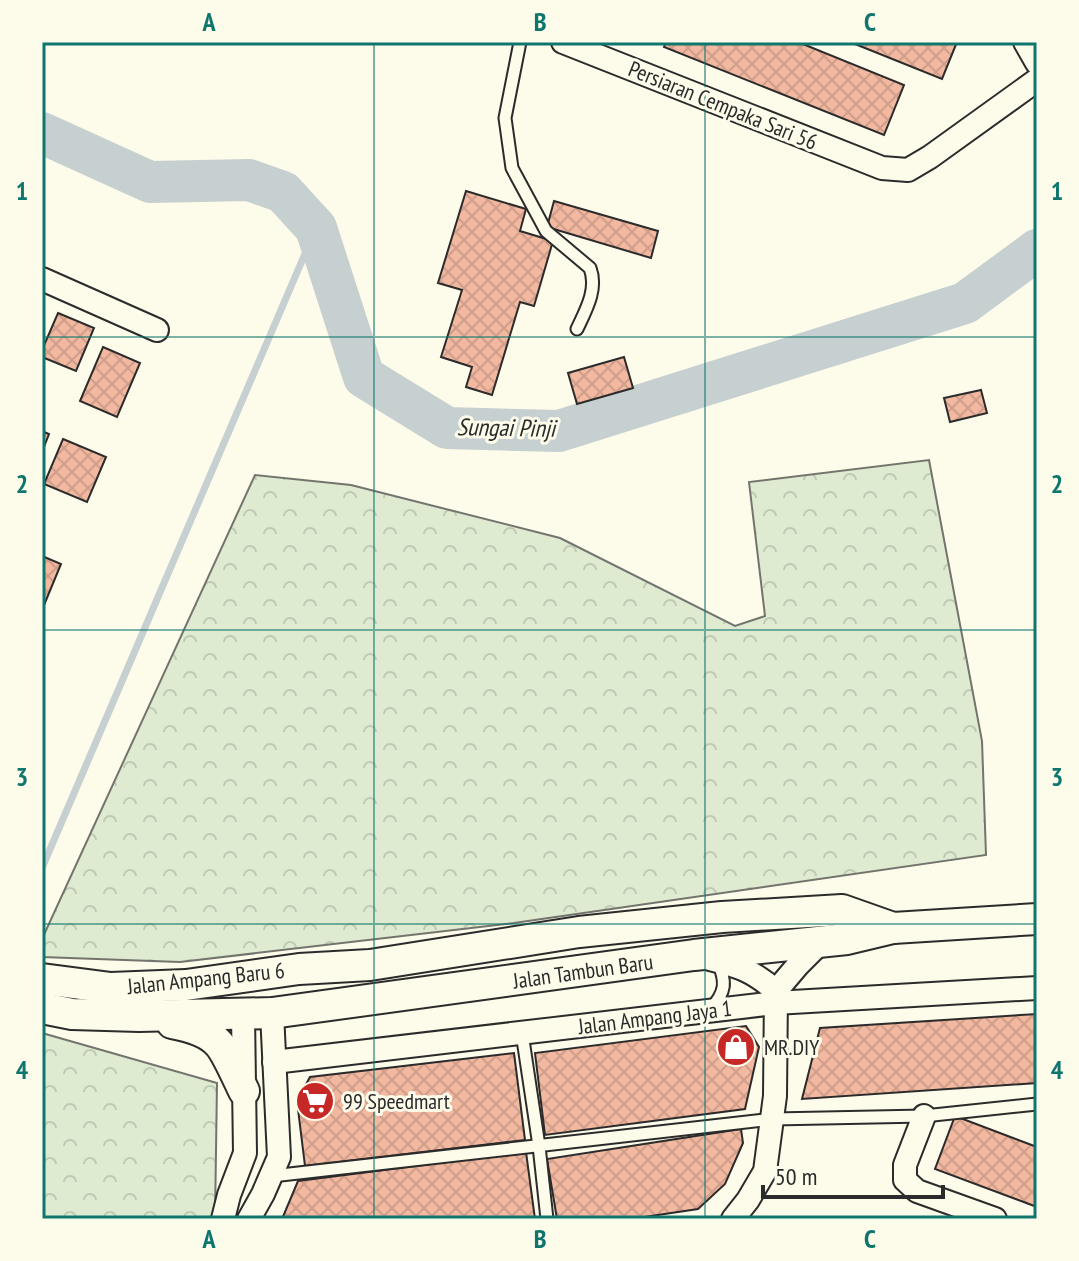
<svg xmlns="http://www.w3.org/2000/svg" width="1079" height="1261" font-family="'PT Sans Narrow',sans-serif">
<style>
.forest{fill:url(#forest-crowns);stroke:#74746e;stroke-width:2}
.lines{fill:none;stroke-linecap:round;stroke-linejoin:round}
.stream{stroke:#c7d0d0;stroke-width:7}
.river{stroke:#c7d0d0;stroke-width:42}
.building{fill:url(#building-cross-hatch);stroke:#2b2b2b;stroke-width:2}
.service-casing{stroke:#2b2b2b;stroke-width:15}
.minor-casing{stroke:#2b2b2b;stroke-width:26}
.secondary-casing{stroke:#2b2b2b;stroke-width:34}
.service{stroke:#fdfbea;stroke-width:11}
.minor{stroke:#fdfbea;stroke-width:22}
.secondary{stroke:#fdfbea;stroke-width:30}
.grid{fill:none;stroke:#0f766e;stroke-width:2;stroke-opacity:0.55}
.labels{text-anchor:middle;stroke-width:6;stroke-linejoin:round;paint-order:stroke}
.street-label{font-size:22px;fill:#2b2b2b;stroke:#fdfbea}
.poi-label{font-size:22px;fill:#2b2b2b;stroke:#fdfbea;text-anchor:start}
.water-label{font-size:24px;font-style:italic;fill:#2b2b2b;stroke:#fdfbea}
.neatline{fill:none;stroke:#0f766e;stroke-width:3}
.grid-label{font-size:26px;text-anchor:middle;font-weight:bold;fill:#0f766e}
</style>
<defs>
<pattern id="forest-crowns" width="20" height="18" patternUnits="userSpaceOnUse" patternTransform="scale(2)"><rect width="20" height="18" fill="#deebd1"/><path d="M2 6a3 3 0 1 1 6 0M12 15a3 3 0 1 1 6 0" fill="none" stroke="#bfcab4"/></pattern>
<pattern id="building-cross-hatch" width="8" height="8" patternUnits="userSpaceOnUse" patternTransform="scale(2)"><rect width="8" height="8" fill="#f2b8a0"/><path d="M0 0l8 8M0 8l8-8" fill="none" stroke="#d09e8a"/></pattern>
</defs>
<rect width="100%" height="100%" fill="#fdfbea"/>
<g class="forest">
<polygon points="929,460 982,741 986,855 514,923 180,962 42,957 42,939 255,475 351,485 560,538 735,626 765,616 749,482"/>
<polygon points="42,1033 217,1083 215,1219 42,1219"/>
</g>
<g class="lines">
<polyline class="stream" points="42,868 316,228"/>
<polyline class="river" points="42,133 150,182 249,180 283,192 316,228 364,377 447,428 559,431 965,303 1037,250"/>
</g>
<g class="building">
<polygon points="666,42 798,42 904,85 884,135 664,47"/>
<polygon points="850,42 957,42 942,79"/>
<polygon points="466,191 526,209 520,231 553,241 534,306 520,302 492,395 466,387 472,367 441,357 462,290 438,283"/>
<polygon points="554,201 658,231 651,258 547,227"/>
<polygon points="58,313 94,328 76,371 42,357 42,350"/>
<polygon points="103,347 140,363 117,417 80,401"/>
<polygon points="624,357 633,388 577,404 568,373"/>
<polygon points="981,390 987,413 950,422 944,398"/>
<polygon points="42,431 49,434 42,452"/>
<polygon points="63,439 106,457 87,502 44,484"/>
<polygon points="42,556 61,564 42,610"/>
<polygon points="1037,1014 1037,1083 802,1099 820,1028"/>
<polygon points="746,1026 759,1047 745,1109 545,1135 535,1053"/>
<polygon points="514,1053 525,1140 305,1166 297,1101 310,1077"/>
<polygon points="955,1116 1037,1147 1037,1207 935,1169"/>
<polygon points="741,1129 743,1143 725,1184 698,1209 631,1219 557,1219 547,1159"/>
<polygon points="526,1152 535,1219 282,1219 298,1181"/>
</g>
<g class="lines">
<defs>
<g id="service">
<path d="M520,42L505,118L512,168L546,231L590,268C598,289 586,310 577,329"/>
<path d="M710,1010C726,992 727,982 717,960"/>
<polyline points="522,1033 539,1146 547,1219"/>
<polyline points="272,1176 773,1119 924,1116 1037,1104"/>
</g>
<g id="minor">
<polyline points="563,42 882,168 908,170 930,157 1037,80"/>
<polyline points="1025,42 1037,63"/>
<polyline points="42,279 157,330"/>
<path d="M710,959C739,966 753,971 776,991"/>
<polyline points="274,1062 775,1003 1037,988"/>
<polyline points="924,1116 905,1165 905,1180 917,1191 995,1219"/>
<polyline points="223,1219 229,1195 245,1153 243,1015"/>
<polyline points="249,1219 263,1194 279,1157 272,1013"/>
<polyline points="733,1219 748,1200 765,1171 775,1096 776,991 798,965 822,941"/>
</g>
<g id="secondary">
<polyline points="42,979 111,988 186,985 299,969 370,965 579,932 722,917 842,910 893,928"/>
<polyline points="42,1008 72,1014 139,1016 272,1013 694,955 847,939 893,928 1037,919"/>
<path d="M172,1023C188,1026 208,1031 219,1044C227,1053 238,1079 244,1091"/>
</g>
</defs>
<use href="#service" class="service-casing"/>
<use href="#minor" class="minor-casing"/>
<use href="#secondary" class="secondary-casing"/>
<use href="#service" class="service"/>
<use href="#minor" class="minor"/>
<use href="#secondary" class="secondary"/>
</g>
<path class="grid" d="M374,42V1219M705,42V1219M42,337H1037M42,630H1037M42,924H1037"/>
<defs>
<symbol id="shop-disc" viewBox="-11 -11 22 22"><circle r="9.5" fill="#c62828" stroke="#fdfbea"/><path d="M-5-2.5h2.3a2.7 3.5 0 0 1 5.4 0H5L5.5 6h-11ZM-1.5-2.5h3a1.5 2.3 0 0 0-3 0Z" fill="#fff"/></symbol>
<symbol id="supermarket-disc" viewBox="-11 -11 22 22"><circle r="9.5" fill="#c62828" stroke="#fdfbea"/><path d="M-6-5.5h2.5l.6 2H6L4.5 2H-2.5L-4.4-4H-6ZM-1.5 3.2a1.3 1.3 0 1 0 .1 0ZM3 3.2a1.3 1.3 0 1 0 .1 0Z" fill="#fff"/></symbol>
</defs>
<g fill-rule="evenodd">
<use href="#shop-disc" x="714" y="1025" width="44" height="44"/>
<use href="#supermarket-disc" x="293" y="1079" width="44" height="44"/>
</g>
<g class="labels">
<g class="street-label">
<text transform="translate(723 105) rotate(22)" y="8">Persiaran Cempaka Sari 56</text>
<text transform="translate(583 971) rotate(-8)" y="8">Jalan Tambun Baru</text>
<text transform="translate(206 978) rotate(-6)" y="8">Jalan Ampang Baru 6</text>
<text transform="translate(655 1017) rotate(-7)" y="8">Jalan Ampang Jaya 1</text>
</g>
<g class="poi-label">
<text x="764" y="1055">MR.DIY</text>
<text x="343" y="1109">99 Speedmart</text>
</g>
<g class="water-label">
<text transform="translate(506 428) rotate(1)" y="8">Sungai Pinji</text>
</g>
</g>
<rect width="1079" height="1261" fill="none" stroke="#fdfbea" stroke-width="88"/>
<path d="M763 1185v12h180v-12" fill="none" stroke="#2b2b2b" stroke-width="4"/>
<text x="775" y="1185" font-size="24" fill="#2b2b2b" stroke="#fdfbea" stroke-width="6" paint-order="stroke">50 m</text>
<rect x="44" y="44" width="991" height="1173" class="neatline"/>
<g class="grid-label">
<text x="209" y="31">A</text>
<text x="540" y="31">B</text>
<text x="870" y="31">C</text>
<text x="22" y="200">1</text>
<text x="1057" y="200">1</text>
<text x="22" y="493">2</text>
<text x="1057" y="493">2</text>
<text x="22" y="786">3</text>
<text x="1057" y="786">3</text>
<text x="22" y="1079">4</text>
<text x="1057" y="1079">4</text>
<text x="209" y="1248">A</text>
<text x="540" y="1248">B</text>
<text x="870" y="1248">C</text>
</g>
</svg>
